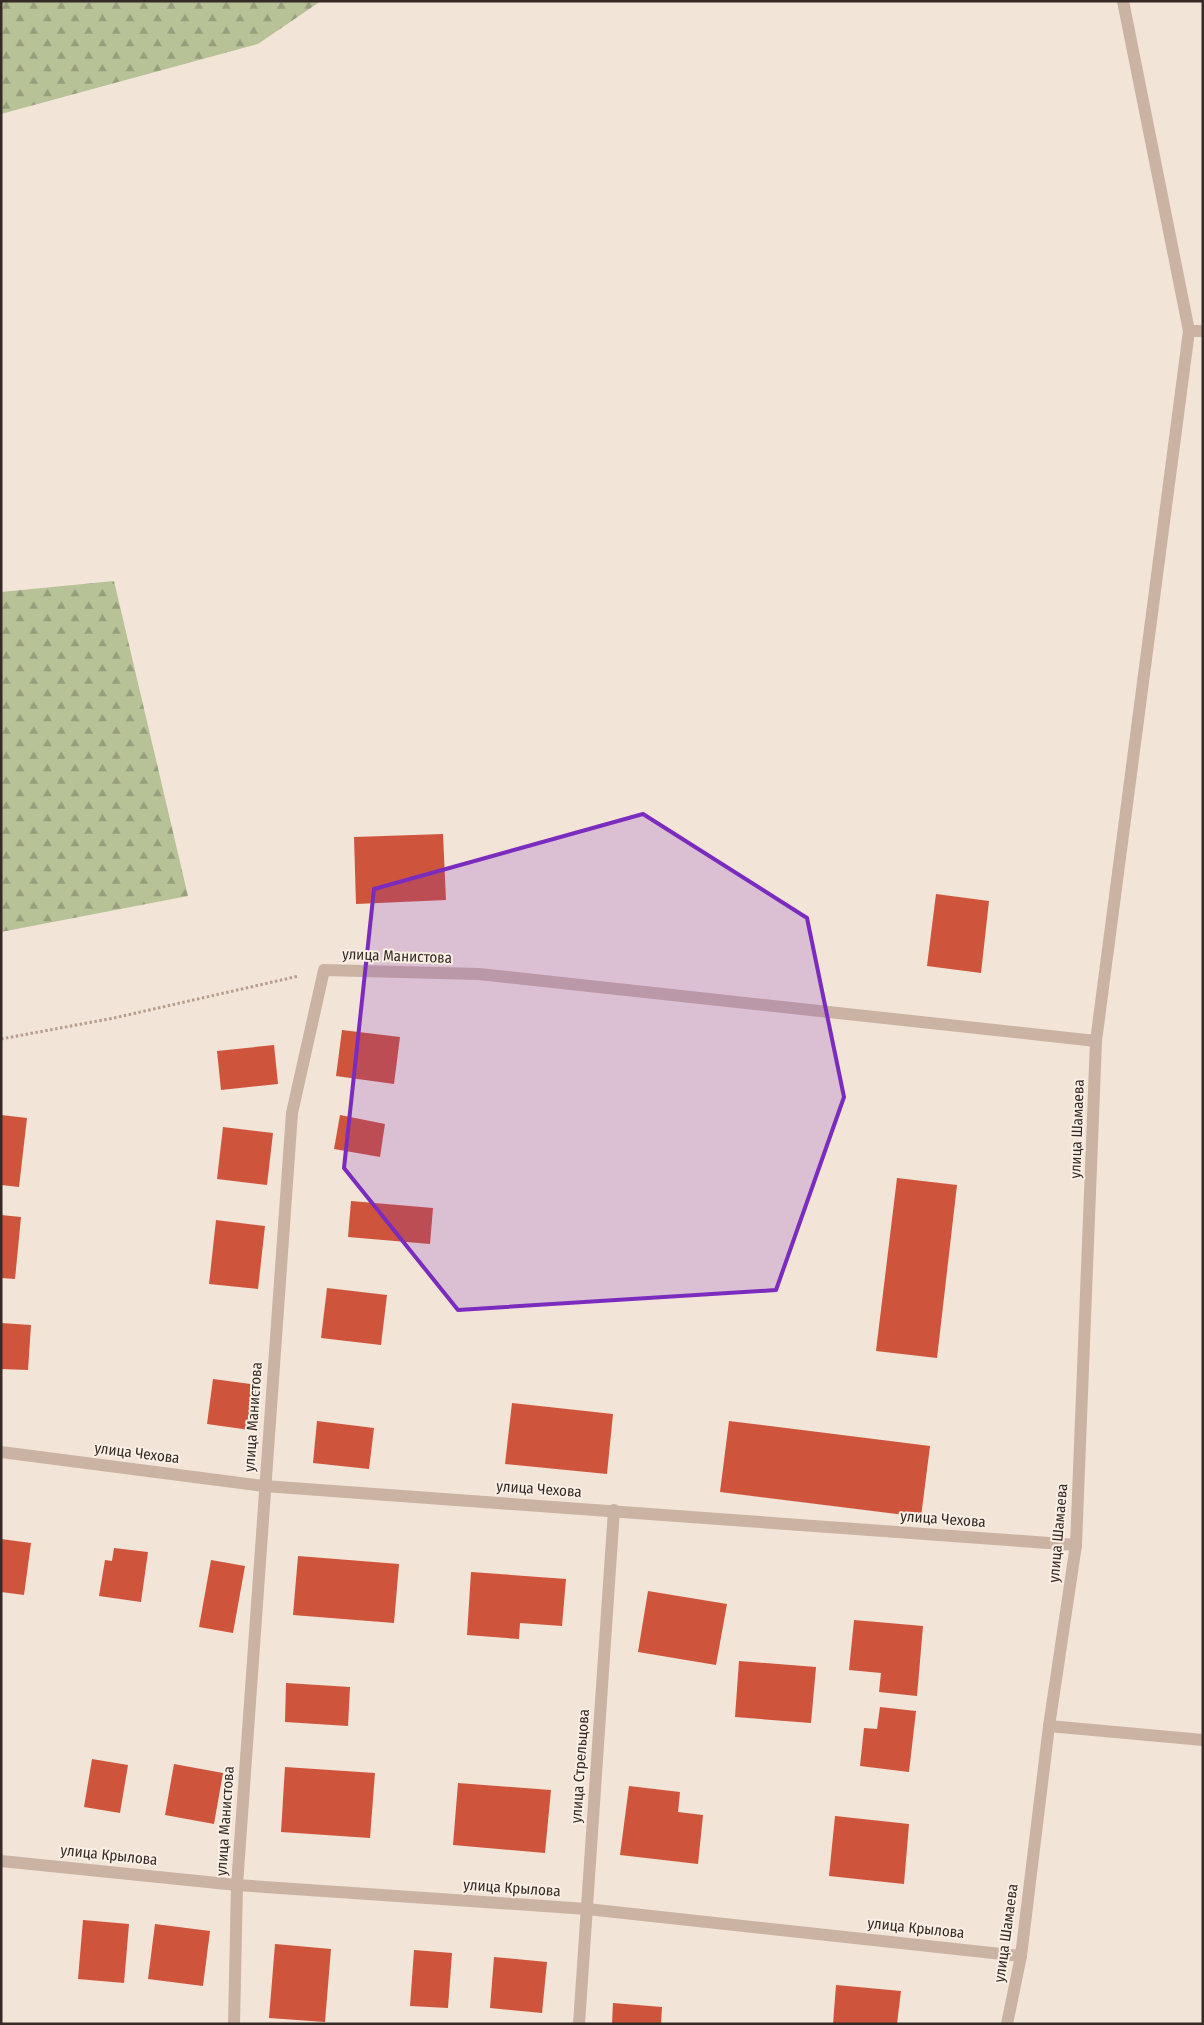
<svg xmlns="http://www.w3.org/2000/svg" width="1204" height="2025" font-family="'Fira Sans Condensed',sans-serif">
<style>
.forest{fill:url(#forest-firs)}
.building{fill:#ce553b}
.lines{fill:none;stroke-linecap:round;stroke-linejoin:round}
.path{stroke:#b79d8d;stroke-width:3;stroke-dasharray:2.5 2.5;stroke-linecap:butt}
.minor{stroke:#cbb3a3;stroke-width:12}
.marked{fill:#7b2cbf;fill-opacity:0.2;stroke:#7b2cbf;stroke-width:4;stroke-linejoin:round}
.labels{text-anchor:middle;stroke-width:4;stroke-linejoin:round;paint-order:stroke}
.street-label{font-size:15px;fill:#362a26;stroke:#faefe4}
</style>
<defs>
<pattern id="forest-firs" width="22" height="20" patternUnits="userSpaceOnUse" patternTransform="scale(1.25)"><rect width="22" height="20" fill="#b7c297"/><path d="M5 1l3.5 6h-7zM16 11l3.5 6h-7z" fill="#969e7b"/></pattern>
</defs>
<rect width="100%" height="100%" fill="#f3e4d8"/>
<g class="forest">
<polygon points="1,1 321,1 258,44 1,114"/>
<polygon points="114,581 188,896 1,932 1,592"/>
</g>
<g class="building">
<polygon points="443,834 446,900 356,904 354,837"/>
<polygon points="936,894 989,901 981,973 927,966"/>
<polygon points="342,1030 400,1037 394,1084 336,1076"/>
<polygon points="274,1045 278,1084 221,1090 217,1051"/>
<polygon points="1,1115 27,1118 19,1187 1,1185"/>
<polygon points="340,1115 385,1124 380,1157 334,1149"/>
<polygon points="223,1127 273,1133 267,1185 217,1179"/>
<polygon points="897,1178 957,1185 937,1358 876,1351"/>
<polygon points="351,1201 433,1208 430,1244 348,1237"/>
<polygon points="1,1215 21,1217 15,1279 1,1278"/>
<polygon points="216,1220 265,1226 258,1289 209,1284"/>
<polygon points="327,1288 387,1295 381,1345 321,1338"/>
<polygon points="1,1323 31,1325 28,1370 1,1369"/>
<polygon points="213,1379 257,1385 250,1430 207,1424"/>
<polygon points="512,1403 613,1414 607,1474 505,1464"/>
<polygon points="317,1421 374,1428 369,1469 313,1463"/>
<polygon points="729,1421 930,1446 921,1517 720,1492"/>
<polygon points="1,1539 31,1543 24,1595 1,1592"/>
<polygon points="114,1548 148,1552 141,1602 99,1596 105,1560 112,1561"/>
<polygon points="298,1556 399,1564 394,1623 293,1615"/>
<polygon points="211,1560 245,1566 233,1633 199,1627"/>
<polygon points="471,1572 566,1579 562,1626 520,1623 519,1639 467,1635"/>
<polygon points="648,1591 727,1604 716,1665 638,1652"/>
<polygon points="854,1620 923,1626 917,1696 879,1692 881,1673 849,1670"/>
<polygon points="739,1661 816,1667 811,1723 735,1717"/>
<polygon points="286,1683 350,1687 348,1726 285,1722"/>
<polygon points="880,1707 916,1711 909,1772 860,1766 864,1728 877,1729"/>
<polygon points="92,1759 128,1765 120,1813 84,1807"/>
<polygon points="174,1764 223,1773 214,1824 165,1815"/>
<polygon points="285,1767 375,1773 370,1838 281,1832"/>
<polygon points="458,1783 551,1790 545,1853 453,1845"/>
<polygon points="629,1786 680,1792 678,1812 703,1815 698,1864 620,1855"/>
<polygon points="835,1816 909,1824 904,1884 829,1876"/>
<polygon points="83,1920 129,1924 124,1983 78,1979"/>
<polygon points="155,1924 210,1931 203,1986 148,1979"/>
<polygon points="275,1944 331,1949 325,2022 269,2018"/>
<polygon points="414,1950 452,1953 448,2008 410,2006"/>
<polygon points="494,1957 547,1962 542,2013 490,2008"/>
<polygon points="836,1985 901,1991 897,2024 833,2024"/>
<polygon points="613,2003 662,2007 661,2024 612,2024"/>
</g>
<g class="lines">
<polyline class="path" points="1,1039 114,1018 299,976"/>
<g class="minor">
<polyline points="1189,331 1203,331"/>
<polyline points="1,1452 264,1486 1076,1545"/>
<polyline points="1049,1726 1203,1740"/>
<polyline points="1,1861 237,1885 587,1909 1021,1956"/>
<polyline points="234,2024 237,1885 292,1113 324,970 479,974 1096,1041"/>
<polyline points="579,2024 614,1510"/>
<polyline points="1007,2024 1021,1956 1049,1726 1076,1545 1096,1041 1189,331 1123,1"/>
</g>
</g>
<path class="marked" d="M643,814L807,918L844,1097L776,1290L458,1310L344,1168L374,889Z"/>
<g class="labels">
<g class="street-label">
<text transform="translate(397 956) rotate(2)" y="5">улица Манистова</text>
<text transform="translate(1077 1129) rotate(-88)" y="5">улица Шамаева</text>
<text transform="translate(253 1417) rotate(-86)" y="5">улица Манистова</text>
<text transform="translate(137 1453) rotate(7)" y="5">улица Чехова</text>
<text transform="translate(539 1489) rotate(4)" y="5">улица Чехова</text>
<text transform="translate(943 1519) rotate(4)" y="5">улица Чехова</text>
<text transform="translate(1058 1533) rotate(-85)" y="5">улица Шамаева</text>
<text transform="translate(580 1766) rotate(-86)" y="5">улица Стрельцова</text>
<text transform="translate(225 1821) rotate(-86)" y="5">улица Манистова</text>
<text transform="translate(109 1855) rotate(6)" y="5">улица Крылова</text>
<text transform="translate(512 1888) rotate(4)" y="5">улица Крылова</text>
<text transform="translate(916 1928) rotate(6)" y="5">улица Крылова</text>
<text transform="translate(1006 1933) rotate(-82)" y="5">улица Шамаева</text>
</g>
</g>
<rect width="1204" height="2025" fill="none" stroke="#362a26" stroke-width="5"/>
</svg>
